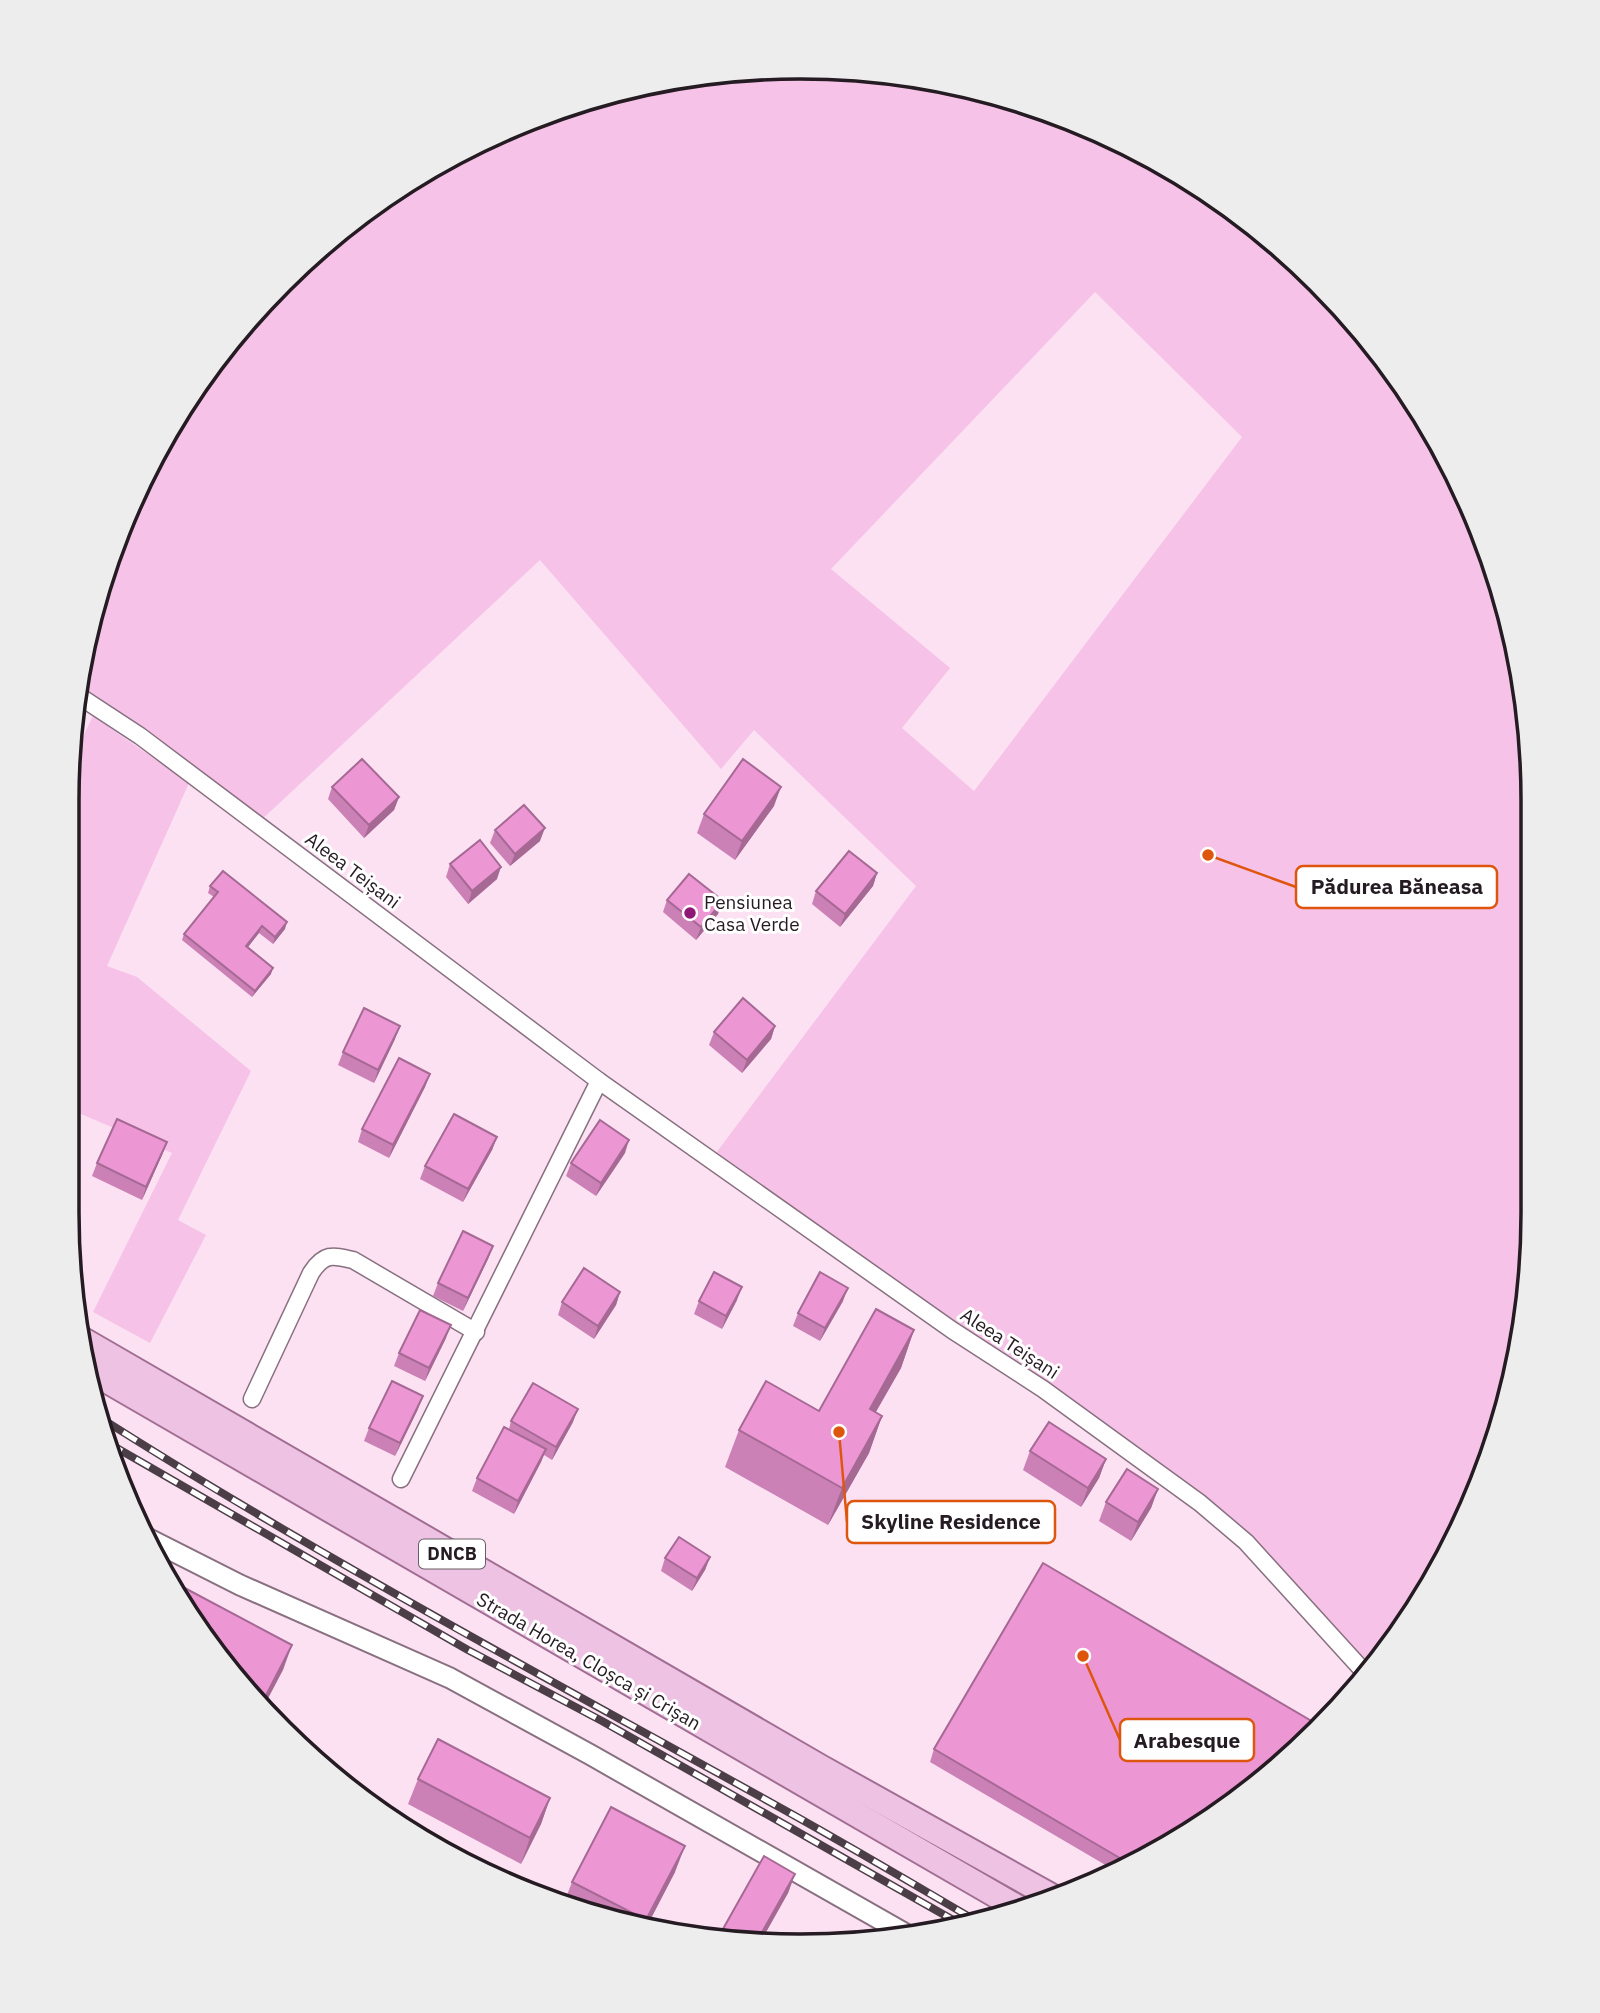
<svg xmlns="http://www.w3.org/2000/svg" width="1600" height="2013" font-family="'IBM Plex Sans',sans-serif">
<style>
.green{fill:#f7c2e7;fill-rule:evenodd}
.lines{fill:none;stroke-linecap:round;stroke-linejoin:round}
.minor-casing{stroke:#887080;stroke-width:19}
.tertiary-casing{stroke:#887080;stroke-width:23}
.primary-casing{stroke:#a06e92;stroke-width:28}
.minor{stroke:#fff;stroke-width:16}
.tertiary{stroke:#fff;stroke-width:19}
.primary{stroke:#eec2e2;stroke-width:24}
.rail-casing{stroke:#4b3e47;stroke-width:8}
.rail{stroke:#fff;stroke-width:5;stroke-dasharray:16;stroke-linecap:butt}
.wall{fill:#cb81b6}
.shaded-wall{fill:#a56994}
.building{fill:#ec96d4;stroke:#a56994;stroke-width:2}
.poi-dot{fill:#8f1877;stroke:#fff;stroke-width:2.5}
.labels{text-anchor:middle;stroke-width:6;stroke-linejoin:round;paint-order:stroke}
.shield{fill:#fff;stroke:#665f64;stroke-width:2}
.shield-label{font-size:18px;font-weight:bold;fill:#251b22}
.street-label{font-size:19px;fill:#251b22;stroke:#fff}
.poi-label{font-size:19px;fill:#251b22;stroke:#fff;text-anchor:start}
.rim{fill:none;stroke:#251b22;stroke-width:3.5}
.leader{fill:none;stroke:#de560d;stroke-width:2.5}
.callout-dot{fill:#de560d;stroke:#fff;stroke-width:2.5}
.callout{fill:#fff;stroke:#de560d;stroke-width:2.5}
.callout-label{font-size:21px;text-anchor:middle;font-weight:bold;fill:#251b22}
</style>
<rect width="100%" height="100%" fill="#fce1f3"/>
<g class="green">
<path d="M848,68L990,92L1125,142L1247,218L1352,317L1435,434L1508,610L1532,752L1533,1213L1519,1356L1478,1494L1382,1659L1367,1675L1246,1542L710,1161L916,886L754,730L721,769L540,560L257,824L79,696L106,564L165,434L248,317L317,248L434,165L565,105L705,73ZM1095,292L1242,437L974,791L902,728L950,668L831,569Z"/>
<polygon points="93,716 189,783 107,966 137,977 251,1071 178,1220 206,1235 150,1343 93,1312 172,1153 67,1108 68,767"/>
</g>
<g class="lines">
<defs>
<g id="minor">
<polyline points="79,696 140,736 599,1081 952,1330 1043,1389 1200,1503 1246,1542 1367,1675"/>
<path d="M252,1399L311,1273C324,1253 332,1255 353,1260L476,1332"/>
<polyline points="401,1479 599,1081"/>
</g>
<polyline id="tertiary" points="147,1538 240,1585 450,1678 591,1755 904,1933"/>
<g id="primary">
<polyline points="83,1340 820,1767 1051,1896"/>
<polyline points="87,1369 1020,1909"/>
</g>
</defs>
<use href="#minor" class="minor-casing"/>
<use href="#tertiary" class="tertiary-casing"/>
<use href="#primary" class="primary-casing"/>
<use href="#minor" class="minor"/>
<use href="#tertiary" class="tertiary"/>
<use href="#primary" class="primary"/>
<defs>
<g id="rail">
<path d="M96,1415C317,1556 549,1679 779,1807C846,1844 913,1884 980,1923"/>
<polyline points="108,1443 468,1650 602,1721 962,1925"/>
</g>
</defs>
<use href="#rail" class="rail-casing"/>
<use href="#rail" class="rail"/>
</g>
<g class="wall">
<polygon points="332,787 399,797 394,810 364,838 328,799"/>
<polygon points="774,806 735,860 697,833 704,814"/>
<polygon points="495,830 540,841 510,866 490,843"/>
<polygon points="450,864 497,879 468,904 446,877"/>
<polygon points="877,873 873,886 840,927 812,904 816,891"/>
<polygon points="210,886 285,929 273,944 259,933 248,947 271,974 252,997 182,940 184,934 214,897 208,893"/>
<polygon points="667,900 718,914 696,940 663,912"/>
<polygon points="775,1026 771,1039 742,1073 709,1045 714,1032"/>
<polygon points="395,1039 374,1083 338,1065 343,1052"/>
<polygon points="430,1074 425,1087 389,1158 358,1142 362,1129"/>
<polygon points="497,1137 492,1150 463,1202 420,1179 425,1166"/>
<polygon points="167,1142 162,1155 142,1200 92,1176 97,1163"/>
<polygon points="625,1153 596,1196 566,1176 571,1163"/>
<polygon points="493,1246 488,1259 463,1311 433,1296 438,1283"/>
<polygon points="620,1292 616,1305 594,1339 558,1315 562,1302"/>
<polygon points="737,1300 722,1329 694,1314 699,1301"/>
<polygon points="843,1301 820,1341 793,1326 798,1313"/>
<polygon points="914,1330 901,1368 876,1412 882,1416 869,1453 828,1525 725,1467 739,1430 819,1411"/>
<polygon points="446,1338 425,1381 394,1366 399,1353"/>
<polygon points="418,1409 395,1456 364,1441 369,1428"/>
<polygon points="511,1421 573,1422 552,1460 544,1455 541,1462 514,1514 472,1491 477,1478 509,1429"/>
<polygon points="1030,1451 1106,1459 1099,1478 1081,1507 1023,1470"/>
<polygon points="1158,1489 1151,1508 1131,1541 1099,1521 1106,1502"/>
<polygon points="710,1557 705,1570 692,1591 661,1571 665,1558"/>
<polygon points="934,1749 1166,1848 1114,1870 930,1762"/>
<polygon points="418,1779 550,1798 541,1824 521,1864 408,1804"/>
<polygon points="675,1872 647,1926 610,1921 564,1903 572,1882"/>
<polygon points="795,1874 788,1893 761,1941 720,1936 723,1929"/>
</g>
<g class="shaded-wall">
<polygon points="82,718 77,731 70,743 71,736"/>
<polygon points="781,787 774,806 735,860 742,841"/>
<polygon points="399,797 394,810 364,838 369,825"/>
<polygon points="545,828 540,841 510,866 515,854"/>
<polygon points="501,867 497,879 468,904 472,891"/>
<polygon points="877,873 873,886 840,927 845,914"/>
<polygon points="723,901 718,914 696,940 701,927"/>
<polygon points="287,922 285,929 273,944 275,937"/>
<polygon points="262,926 259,933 244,952 246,946"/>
<polygon points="273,968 271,974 252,997 255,991"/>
<polygon points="400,1026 395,1039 374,1083 378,1070"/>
<polygon points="775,1026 771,1039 742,1073 747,1060"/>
<polygon points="430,1074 425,1087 389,1158 393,1145"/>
<polygon points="497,1137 492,1150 463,1202 468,1189"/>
<polygon points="629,1140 625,1153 596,1196 601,1183"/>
<polygon points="167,1142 162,1155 142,1200 146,1187"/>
<polygon points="493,1246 488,1259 463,1311 468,1298"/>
<polygon points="742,1287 737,1300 722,1329 726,1316"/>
<polygon points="848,1288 843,1301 820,1341 825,1328"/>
<polygon points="620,1292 616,1305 594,1339 598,1326"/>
<polygon points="451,1325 446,1338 425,1381 429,1368"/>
<polygon points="914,1330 901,1368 856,1446 870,1409"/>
<polygon points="423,1396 418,1409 395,1456 400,1443"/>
<polygon points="578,1409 573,1422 552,1460 556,1447"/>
<polygon points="882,1416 869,1453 828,1525 842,1488"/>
<polygon points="546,1449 541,1462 514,1514 518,1501"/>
<polygon points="1106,1459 1099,1478 1081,1507 1088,1488"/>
<polygon points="1158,1489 1151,1508 1131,1541 1138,1522"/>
<polygon points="710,1557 705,1570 692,1591 697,1578"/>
<polygon points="292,1645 283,1670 263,1708 261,1705"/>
<polygon points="550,1798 541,1824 521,1864 530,1838"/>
<polygon points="685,1846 675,1872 647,1926 644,1926"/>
<polygon points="795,1874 788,1893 761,1941 757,1941"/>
</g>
<g class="building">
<polygon points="76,714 82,718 71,736"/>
<polygon points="362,759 399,797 369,825 332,787"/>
<polygon points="743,759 781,787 742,841 704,814"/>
<polygon points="524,805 545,828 515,854 495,830"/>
<polygon points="480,840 501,867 472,891 450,864"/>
<polygon points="849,851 877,873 845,914 816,891"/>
<polygon points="223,871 287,922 275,937 262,926 246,946 273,968 255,991 184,934 218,892 210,886"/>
<polygon points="689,874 723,901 701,927 667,900"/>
<polygon points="743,998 775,1026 747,1060 714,1032"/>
<polygon points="364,1008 400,1026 378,1070 343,1052"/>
<polygon points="399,1058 430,1074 393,1145 362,1129"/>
<polygon points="454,1114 497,1137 468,1189 425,1166"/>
<polygon points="117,1119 167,1142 146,1187 97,1163"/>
<polygon points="600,1120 629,1140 601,1183 571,1163"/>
<polygon points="463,1231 493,1246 468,1298 438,1283"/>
<polygon points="584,1268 620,1292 598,1326 562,1302"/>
<polygon points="714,1272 742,1287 726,1316 699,1301"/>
<polygon points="820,1272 848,1288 825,1328 798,1313"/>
<polygon points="876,1309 914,1330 870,1409 882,1416 842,1488 739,1430 766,1381 819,1411"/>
<polygon points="420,1310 451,1325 429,1368 399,1353"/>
<polygon points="392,1381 423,1396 400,1443 369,1428"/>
<polygon points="533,1383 578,1409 556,1447 511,1421"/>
<polygon points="1049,1422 1106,1459 1088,1488 1030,1451"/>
<polygon points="504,1427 546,1449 518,1501 477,1478"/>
<polygon points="1127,1469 1158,1489 1138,1522 1106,1502"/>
<polygon points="679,1537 710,1557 697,1578 665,1558"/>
<polygon points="1043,1563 1320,1726 1283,1765 1166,1848 1130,1864 934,1749"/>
<polygon points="164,1577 292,1645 261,1705 165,1579"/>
<polygon points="438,1739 550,1798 530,1838 418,1779"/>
<polygon points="611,1807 685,1846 646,1920 572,1882"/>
<polygon points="764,1856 795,1874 757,1941 739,1939 723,1929"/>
</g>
<circle class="poi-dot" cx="690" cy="913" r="7"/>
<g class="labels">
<rect class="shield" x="419" y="1539.5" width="66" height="29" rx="5"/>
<g class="shield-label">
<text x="452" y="1560">DNCB</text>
</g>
<g class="street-label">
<text transform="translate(353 870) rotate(37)" y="7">Aleea Teișani</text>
<text transform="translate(1010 1343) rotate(33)" y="7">Aleea Teișani</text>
<text transform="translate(589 1661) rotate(30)" y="7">Strada Horea, Cloșca și Crișan</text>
</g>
<g class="poi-label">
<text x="704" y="909">Pensiunea<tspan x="704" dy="22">Casa Verde</tspan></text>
</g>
</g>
<path d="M0 0H1600V2013H0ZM800 79H800A721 721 0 0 1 1521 800V1213A721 721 0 0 1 800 1934H800A721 721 0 0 1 79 1213V800A721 721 0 0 1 800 79Z" fill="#eeeded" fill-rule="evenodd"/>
<path class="rim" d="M800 79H800A721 721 0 0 1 1521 800V1213A721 721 0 0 1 800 1934H800A721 721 0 0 1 79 1213V800A721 721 0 0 1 800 79Z"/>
<path class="leader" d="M1208 855L1296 887M839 1432L847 1522M1083 1656L1120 1740"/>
<g class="callout-dot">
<circle cx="1208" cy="855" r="7"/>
<circle cx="839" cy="1432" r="7"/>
<circle cx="1083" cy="1656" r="7"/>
</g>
<g class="callout">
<rect x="1296" y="866" width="201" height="42" rx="7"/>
<rect x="847" y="1501" width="208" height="42" rx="7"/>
<rect x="1120" y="1719" width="134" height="42" rx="7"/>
</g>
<g class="callout-label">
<text x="1397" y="894">Pădurea Băneasa</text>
<text x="951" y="1529">Skyline Residence</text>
<text x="1187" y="1748">Arabesque</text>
</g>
</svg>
